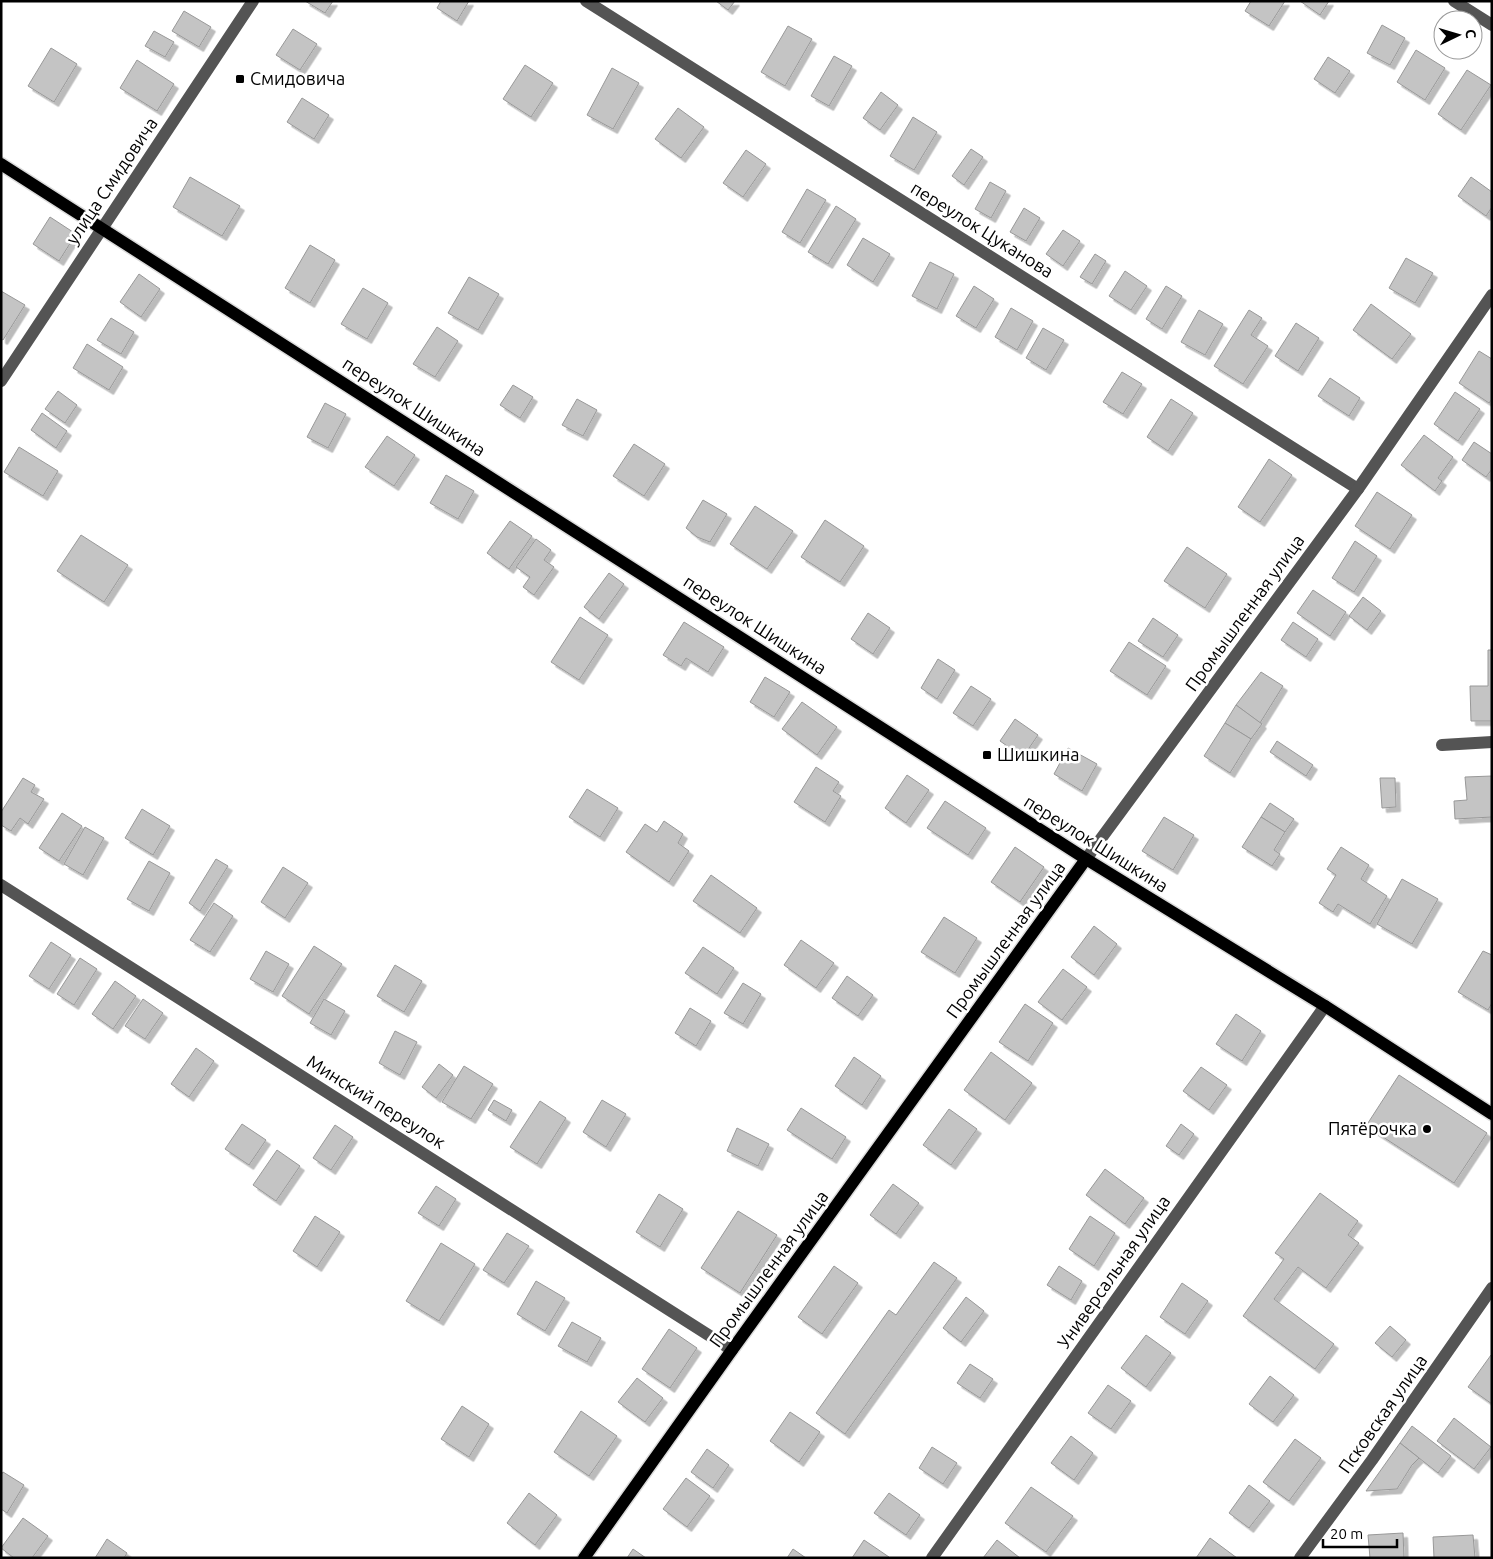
<svg xmlns="http://www.w3.org/2000/svg" width="1493" height="1559" font-family="Ubuntu,sans-serif">
<style>
.building{fill:#c4c4c4;stroke:#989898;filter:url(#shadow)}
.lines{fill:none;stroke-linecap:round;stroke-linejoin:round}
.major-casing{stroke:#dbdbdb;stroke-width:15}
.minor{stroke:#545454;stroke-width:12}
.major{stroke:#000;stroke-width:12}
.poi-dot{fill:#000;stroke:#fff;stroke-width:2}
.labels{text-anchor:middle;stroke-width:5;stroke-linejoin:round;paint-order:stroke}
.poi-label{font-size:18px;fill:#000;stroke:#fff;text-anchor:start}
.street-label{font-size:18px;fill:#000;stroke:#fff}
</style>
<defs>
<filter id="shadow"><feDropShadow dx="4.5" dy="4.5" stdDeviation="0" flood-color="#0004"/></filter>
</defs>
<rect width="100%" height="100%" fill="#fff"/>
<g class="building">
<polygon points="305,1 333,1 325,13"/>
<polygon points="441,1 469,1 457,21 437,8"/>
<polygon points="716,1 735,1 728,10"/>
<polygon points="1251,1 1285,1 1269,26 1245,11"/>
<polygon points="1300,1 1329,1 1320,15"/>
<polygon points="184,11 211,27 199,47 172,31"/>
<polygon points="1382,25 1405,38 1390,65 1367,53"/>
<polygon points="788,26 812,39 785,86 761,72"/>
<polygon points="293,29 317,44 300,70 276,55"/>
<polygon points="154,31 174,42 165,57 145,46"/>
<polygon points="51,48 77,64 54,102 28,86"/>
<polygon points="1416,50 1445,68 1425,100 1397,82"/>
<polygon points="834,56 852,66 829,106 811,96"/>
<polygon points="1328,57 1350,71 1335,93 1314,79"/>
<polygon points="137,60 174,84 157,111 120,88"/>
<polygon points="525,65 553,83 531,117 503,99"/>
<polygon points="612,68 639,83 613,129 587,115"/>
<polygon points="1467,70 1491,85 1461,130 1438,114"/>
<polygon points="881,92 898,105 880,130 863,118"/>
<polygon points="302,98 329,115 314,139 287,122"/>
<polygon points="678,108 704,127 681,158 655,139"/>
<polygon points="913,117 937,132 914,170 890,156"/>
<polygon points="971,149 983,157 964,185 952,176"/>
<polygon points="746,150 766,164 743,197 723,183"/>
<polygon points="190,177 240,206 222,236 173,207"/>
<polygon points="1471,177 1492,192 1492,207 1486,216 1458,196"/>
<polygon points="990,182 1006,191 991,218 975,209"/>
<polygon points="807,189 826,200 800,243 782,232"/>
<polygon points="836,206 856,219 828,264 808,252"/>
<polygon points="1024,208 1040,218 1026,241 1010,232"/>
<polygon points="50,217 76,234 59,261 33,244"/>
<polygon points="1063,230 1080,241 1063,266 1046,254"/>
<polygon points="863,238 890,254 873,282 847,265"/>
<polygon points="310,245 335,260 310,303 285,288"/>
<polygon points="1095,254 1106,261 1092,284 1080,277"/>
<polygon points="1406,258 1433,273 1415,303 1389,288"/>
<polygon points="930,262 954,274 937,309 912,296"/>
<polygon points="1125,271 1147,286 1131,310 1109,296"/>
<polygon points="139,274 160,289 141,317 120,302"/>
<polygon points="469,277 499,294 478,330 448,313"/>
<polygon points="974,286 994,299 976,328 956,316"/>
<polygon points="1166,286 1182,296 1162,329 1146,319"/>
<polygon points="363,288 388,303 367,339 341,324"/>
<polygon points="1,291 25,305 3,340 1,339"/>
<polygon points="1371,304 1411,334 1392,359 1353,330"/>
<polygon points="1011,308 1033,321 1017,350 995,337"/>
<polygon points="1199,310 1223,324 1205,355 1181,342"/>
<polygon points="1249,310 1262,318 1251,335 1268,346 1243,384 1214,366"/>
<polygon points="111,318 134,332 121,354 97,340"/>
<polygon points="1296,323 1319,338 1298,371 1275,356"/>
<polygon points="437,327 458,341 435,377 413,364"/>
<polygon points="1043,328 1064,340 1046,370 1026,358"/>
<polygon points="87,344 123,367 109,390 73,368"/>
<polygon points="1479,351 1492,359 1492,399 1489,403 1459,383"/>
<polygon points="1122,372 1142,384 1123,414 1103,402"/>
<polygon points="1330,378 1360,398 1349,416 1318,396"/>
<polygon points="513,385 533,397 520,418 500,405"/>
<polygon points="58,391 77,405 65,423 45,409"/>
<polygon points="1455,392 1480,409 1458,441 1434,424"/>
<polygon points="577,399 597,410 583,436 562,425"/>
<polygon points="1171,399 1193,413 1168,451 1147,437"/>
<polygon points="325,403 346,414 328,448 307,437"/>
<polygon points="42,413 67,431 56,448 31,430"/>
<polygon points="1424,435 1453,457 1438,478 1442,481 1435,491 1401,465"/>
<polygon points="387,436 415,455 394,486 365,467"/>
<polygon points="1474,442 1492,454 1492,469 1486,477 1462,460"/>
<polygon points="634,444 665,464 644,496 613,476"/>
<polygon points="19,447 58,471 43,496 4,472"/>
<polygon points="1269,459 1292,475 1260,522 1238,507"/>
<polygon points="446,475 474,491 458,519 430,503"/>
<polygon points="1377,492 1412,515 1390,549 1355,526"/>
<polygon points="703,500 727,514 710,542 697,537 686,528"/>
<polygon points="755,506 793,531 767,569 730,544"/>
<polygon points="825,520 864,546 840,582 801,557"/>
<polygon points="510,521 532,536 509,569 487,553"/>
<polygon points="81,535 128,565 104,602 57,571"/>
<polygon points="536,539 551,550 544,560 554,567 534,595 523,587 530,577 516,567"/>
<polygon points="1355,541 1377,556 1354,592 1332,578"/>
<polygon points="1187,547 1227,574 1205,608 1164,581"/>
<polygon points="609,573 624,584 599,619 584,607"/>
<polygon points="1313,590 1346,612 1330,636 1297,613"/>
<polygon points="1363,597 1381,611 1367,630 1349,616"/>
<polygon points="868,613 890,628 873,654 851,639"/>
<polygon points="580,617 608,635 579,680 551,662"/>
<polygon points="1153,618 1178,635 1163,657 1138,641"/>
<polygon points="684,622 724,647 708,672 686,658 681,666 663,655"/>
<polygon points="1293,622 1318,639 1306,657 1281,640"/>
<polygon points="1129,642 1166,666 1147,695 1110,671"/>
<polygon points="1488,650 1492,650 1492,721 1471,721 1470,686 1488,686"/>
<polygon points="938,659 955,670 937,699 921,688"/>
<polygon points="1261,672 1283,686 1260,723 1236,705"/>
<polygon points="765,677 790,692 774,717 750,702"/>
<polygon points="971,686 991,699 973,726 953,713"/>
<polygon points="802,702 837,727 817,755 782,729"/>
<polygon points="1236,705 1262,724 1251,739 1225,723"/>
<polygon points="1015,719 1038,735 1023,757 1000,741"/>
<polygon points="1225,723 1251,739 1230,773 1204,756"/>
<polygon points="1277,741 1313,765 1306,776 1270,752"/>
<polygon points="1068,748 1097,764 1082,791 1054,774"/>
<polygon points="816,767 839,782 833,791 841,796 825,822 794,802"/>
<polygon points="907,775 929,790 906,823 885,808"/>
<polygon points="1492,776 1492,817 1455,819 1454,801 1467,800 1465,777"/>
<polygon points="23,778 35,785 31,792 44,799 28,824 20,818 11,831 1,825 1,812"/>
<polygon points="1380,778 1395,778 1396,807 1382,808"/>
<polygon points="587,789 618,808 600,837 569,817"/>
<polygon points="945,801 986,828 968,855 927,828"/>
<polygon points="1270,803 1294,819 1285,832 1261,817"/>
<polygon points="142,809 170,826 153,855 125,838"/>
<polygon points="62,813 82,826 59,861 39,848"/>
<polygon points="1164,817 1194,835 1173,870 1142,851"/>
<polygon points="1261,817 1285,832 1274,850 1280,854 1272,866 1242,847"/>
<polygon points="664,821 683,834 678,843 689,851 669,882 626,852 645,824 657,832"/>
<polygon points="85,827 104,838 83,875 64,864"/>
<polygon points="1015,847 1044,867 1020,902 991,882"/>
<polygon points="1341,847 1369,865 1361,879 1387,896 1370,924 1338,904 1333,912 1319,903 1336,875 1327,869"/>
<polygon points="216,859 228,866 200,911 189,903"/>
<polygon points="149,861 170,873 149,911 127,899"/>
<polygon points="283,867 308,883 285,918 261,902"/>
<polygon points="711,875 757,908 740,933 693,901"/>
<polygon points="1402,879 1438,899 1412,944 1377,924"/>
<polygon points="214,903 233,916 210,952 190,940"/>
<polygon points="944,917 977,938 955,973 921,952"/>
<polygon points="1094,926 1117,944 1094,975 1071,957"/>
<polygon points="801,940 834,963 816,988 784,965"/>
<polygon points="51,942 71,955 49,989 29,976"/>
<polygon points="314,946 342,964 309,1014 282,996"/>
<polygon points="703,947 734,968 717,994 685,973"/>
<polygon points="266,951 289,964 273,992 250,979"/>
<polygon points="1483,951 1492,955 1492,1003 1488,1010 1458,992"/>
<polygon points="80,958 97,969 74,1005 57,994"/>
<polygon points="395,965 422,981 404,1012 377,996"/>
<polygon points="1063,969 1087,987 1062,1020 1038,1002"/>
<polygon points="847,976 873,995 858,1016 832,998"/>
<polygon points="115,981 136,996 113,1029 92,1014"/>
<polygon points="743,983 761,994 743,1024 724,1013"/>
<polygon points="143,999 163,1013 145,1039 125,1026"/>
<polygon points="324,999 345,1011 331,1035 310,1023"/>
<polygon points="1025,1004 1053,1023 1028,1061 999,1042"/>
<polygon points="690,1008 711,1021 696,1046 675,1033"/>
<polygon points="1236,1014 1261,1031 1242,1061 1216,1044"/>
<polygon points="395,1031 417,1042 400,1075 379,1063"/>
<polygon points="196,1048 214,1061 189,1097 171,1084"/>
<polygon points="991,1052 1032,1083 1005,1120 964,1090"/>
<polygon points="854,1057 881,1076 862,1105 835,1086"/>
<polygon points="439,1064 453,1075 436,1098 422,1087"/>
<polygon points="464,1066 493,1084 471,1119 442,1102"/>
<polygon points="1201,1067 1227,1085 1209,1110 1183,1091"/>
<polygon points="1399,1075 1487,1133 1454,1183 1366,1126"/>
<polygon points="494,1100 512,1110 506,1121 488,1110"/>
<polygon points="602,1100 626,1114 606,1147 583,1132"/>
<polygon points="540,1101 566,1118 537,1164 510,1147"/>
<polygon points="801,1108 846,1137 832,1159 787,1130"/>
<polygon points="949,1109 977,1129 951,1165 923,1145"/>
<polygon points="242,1124 266,1140 249,1165 225,1149"/>
<polygon points="1181,1124 1194,1134 1179,1155 1166,1146"/>
<polygon points="335,1125 353,1137 331,1170 313,1158"/>
<polygon points="737,1128 769,1144 758,1166 727,1151"/>
<polygon points="277,1150 300,1166 276,1201 253,1185"/>
<polygon points="1105,1169 1144,1198 1125,1224 1086,1195"/>
<polygon points="893,1184 919,1203 896,1234 870,1215"/>
<polygon points="436,1186 456,1199 439,1226 418,1213"/>
<polygon points="1320,1193 1358,1221 1348,1235 1359,1243 1326,1288 1298,1267 1274,1299 1334,1344 1315,1369 1243,1316 1284,1259 1275,1253"/>
<polygon points="659,1194 683,1209 660,1247 636,1232"/>
<polygon points="738,1211 777,1235 740,1293 701,1268"/>
<polygon points="315,1216 340,1232 317,1267 293,1251"/>
<polygon points="1090,1216 1115,1233 1094,1266 1069,1249"/>
<polygon points="507,1233 529,1246 504,1283 483,1270"/>
<polygon points="441,1243 475,1264 439,1321 406,1301"/>
<polygon points="934,1262 957,1278 845,1434 816,1413 889,1310 896,1315"/>
<polygon points="834,1266 858,1283 822,1334 798,1317"/>
<polygon points="1059,1266 1082,1281 1071,1300 1047,1285"/>
<polygon points="536,1281 565,1298 545,1331 517,1314"/>
<polygon points="1182,1283 1208,1301 1185,1334 1160,1317"/>
<polygon points="966,1297 984,1311 961,1342 943,1328"/>
<polygon points="572,1322 601,1338 587,1362 558,1346"/>
<polygon points="1390,1326 1406,1340 1392,1357 1375,1343"/>
<polygon points="669,1329 697,1348 670,1388 642,1369"/>
<polygon points="1146,1335 1171,1353 1146,1387 1121,1368"/>
<polygon points="1491,1355 1492,1356 1492,1404 1468,1387"/>
<polygon points="970,1364 993,1379 980,1398 957,1383"/>
<polygon points="1270,1376 1294,1395 1273,1422 1249,1404"/>
<polygon points="637,1378 663,1398 645,1422 618,1402"/>
<polygon points="1108,1385 1131,1401 1111,1429 1088,1413"/>
<polygon points="462,1406 489,1424 469,1457 441,1439"/>
<polygon points="581,1411 617,1436 589,1476 554,1452"/>
<polygon points="790,1412 820,1432 799,1462 770,1441"/>
<polygon points="1454,1418 1491,1447 1474,1469 1437,1441"/>
<polygon points="1412,1426 1451,1456 1438,1473 1400,1443"/>
<polygon points="1071,1436 1093,1453 1074,1480 1051,1463"/>
<polygon points="1295,1439 1321,1458 1289,1501 1263,1482"/>
<polygon points="1400,1443 1419,1458 1412,1465 1397,1489 1366,1491"/>
<polygon points="932,1447 957,1463 943,1484 919,1468"/>
<polygon points="707,1449 729,1465 713,1488 691,1472"/>
<polygon points="3,1472 24,1485 7,1513 1,1509 1,1475"/>
<polygon points="686,1478 710,1496 687,1527 663,1509"/>
<polygon points="1249,1485 1270,1501 1249,1528 1229,1513"/>
<polygon points="1031,1487 1073,1516 1046,1552 1005,1523"/>
<polygon points="529,1493 557,1515 535,1545 507,1523"/>
<polygon points="889,1493 920,1515 906,1535 874,1513"/>
<polygon points="23,1518 48,1536 32,1558 14,1558 1,1548"/>
<polygon points="1403,1533 1404,1558 1370,1558 1368,1535"/>
<polygon points="1473,1535 1475,1558 1434,1558 1433,1537"/>
<polygon points="1210,1538 1237,1558 1196,1558"/>
<polygon points="107,1539 127,1553 124,1558 95,1558"/>
<polygon points="864,1540 889,1557 889,1558 852,1558"/>
<polygon points="997,1540 1020,1558 983,1558"/>
<polygon points="633,1549 646,1558 627,1558"/>
<polygon points="793,1549 806,1558 787,1558"/>
</g>
<g class="lines">
<defs>
<g id="major">
<polyline points="1,164 1086,859 1325,1006 1492,1114"/>
<polyline points="584,1558 732,1350 1086,859"/>
</g>
</defs>
<use href="#major" class="major-casing"/>
<g class="minor">
<polyline points="586,1 1358,489"/>
<polyline points="1454,1 1492,25"/>
<polyline points="1,381 253,1"/>
<polyline points="1442,745 1492,742"/>
<polyline points="1086,859 1358,489 1492,295"/>
<polyline points="1,885 732,1350"/>
<polyline points="932,1558 1325,1006"/>
<polyline points="1300,1558 1372,1460 1492,1288"/>
</g>
<use href="#major" class="major"/>
</g>
<g class="poi-dot">
<rect x="235" y="74" width="10" height="10" rx="2.5"/>
<rect x="982" y="750" width="10" height="10" rx="2.5"/>
<circle cx="1427" cy="1129" r="5"/>
</g>
<g class="labels">
<g class="poi-label">
<text x="250" y="85">Смидовича</text>
<text x="997" y="761">Шишкина</text>
<text x="1417" y="1135" text-anchor="end">Пятёрочка</text>
</g>
<g class="street-label">
<text transform="translate(112 181) rotate(-56)" y="6">улица Смидовича</text>
<text transform="translate(982 230) rotate(32)" y="6">переулок Цуканова</text>
<text transform="translate(414 407) rotate(33)" y="6">переулок Шишкина</text>
<text transform="translate(1245 613) rotate(-54)" y="6">Промышленная улица</text>
<text transform="translate(755 625) rotate(33)" y="6">переулок Шишкина</text>
<text transform="translate(1096 844) rotate(32)" y="6">переулок Шишкина</text>
<text transform="translate(1006 940) rotate(-54)" y="6">Промышленная улица</text>
<text transform="translate(376 1102) rotate(32)" y="6">Минский переулок</text>
<text transform="translate(769 1269) rotate(-54)" y="6">Промышленная улица</text>
<text transform="translate(1114 1272) rotate(-55)" y="6">Универсальная улица</text>
<text transform="translate(1383 1414) rotate(-55)" y="6">Псковская улица</text>
</g>
</g>
<rect width="1493" height="1559" fill="none" stroke="#000000" stroke-width="5"/>
<g transform="translate(1458 35) rotate(85)"><circle r="24" fill="#ffffff" stroke="#999999"/>
<path d="M0-4L9 19L0 12L-9 19Z" fill="#000000"/>
<text y="-8" font-size="14" font-weight="bold" text-anchor="middle" fill="#000000">С</text>
</g>
<path d="M1323 1539v8h74v-8" fill="none" stroke="#000000" stroke-width="2.5"/>
<text x="1330" y="1539" font-size="15" fill="#000000" stroke="#ffffff" stroke-width="4" paint-order="stroke">20 m</text>
</svg>
